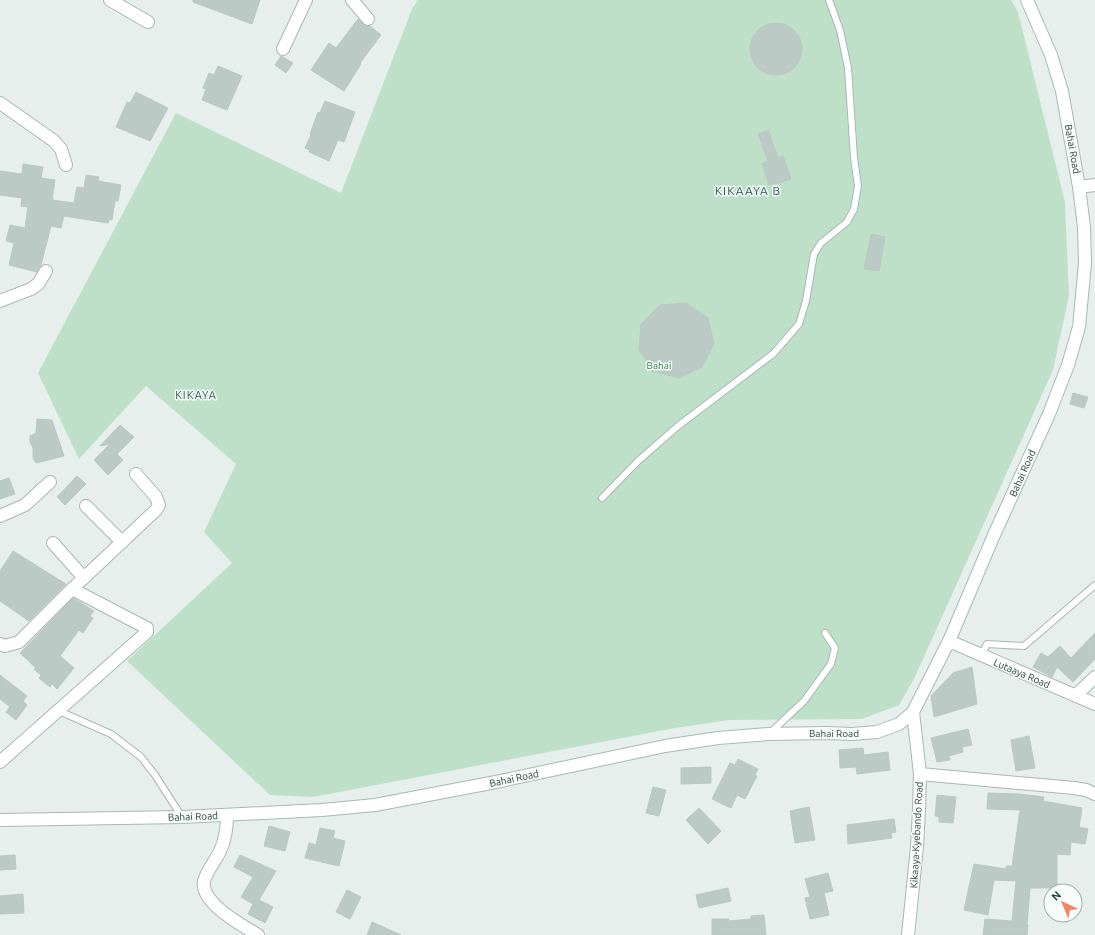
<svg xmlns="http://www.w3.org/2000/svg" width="1095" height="935" font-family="Ubuntu,sans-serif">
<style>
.green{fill:#bfe0c8}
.building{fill:#bbcac4;stroke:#b8c9c2}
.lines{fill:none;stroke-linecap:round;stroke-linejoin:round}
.lane-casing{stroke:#a8b8b2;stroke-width:8}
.street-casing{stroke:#a8b8b2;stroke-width:14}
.secondary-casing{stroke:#a4bbb3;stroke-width:14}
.lane{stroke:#fff;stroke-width:6}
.street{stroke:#fff;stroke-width:12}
.secondary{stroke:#fff;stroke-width:12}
.labels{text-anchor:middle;stroke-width:3;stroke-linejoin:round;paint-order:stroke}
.street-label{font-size:10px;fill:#24423a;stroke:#f7fbf9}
.park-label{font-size:10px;fill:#2d7a4b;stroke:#f7fbf9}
.neighbourhood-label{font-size:11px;letter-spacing:1px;fill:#1f5548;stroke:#f7fbf9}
.quarter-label{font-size:12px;letter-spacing:1px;fill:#1f5548;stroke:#f7fbf9}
</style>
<rect width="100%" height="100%" fill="#e6efeb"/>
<polygon class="green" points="418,0 1011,0 1018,12 1065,202 1069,296 1053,370 914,679 899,705 862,719 729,720 675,728 313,797 270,795 127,661 232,563 204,532 236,464 146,386 79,459 38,373 176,113 341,193 412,9"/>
<g class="building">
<polygon points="193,0 260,0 252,24 193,2"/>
<polygon points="358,19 365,26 370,26 381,35 360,63 361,64 344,91 311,70 329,43 336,48"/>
<circle cx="776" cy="49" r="26"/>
<polygon points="281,56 293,63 286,73 275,65"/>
<polygon points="218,66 242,76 227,110 202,100 206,89 203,88 209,73 214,75"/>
<polygon points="136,92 168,108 150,141 116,127 127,102 130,103"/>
<polygon points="325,101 355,112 344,142 338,140 329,161 309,152 310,150 305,148 311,135 310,134 318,112 320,113"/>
<polygon points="768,130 778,158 783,156 791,179 775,184 776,183 769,185 762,163 768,161 758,134"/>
<polygon points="23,164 43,167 41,178 55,180 52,200 74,203 77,187 84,188 86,175 99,177 98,181 121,185 118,201 115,201 112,220 109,219 108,223 64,216 61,228 51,226 41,265 37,272 9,265 14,243 6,241 10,225 25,228 28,207 21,206 22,198 0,195 0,171 22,174"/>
<polygon points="871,234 885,237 879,271 864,269"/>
<polygon points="686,303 708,318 714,344 702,367 679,378 653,371 639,350 641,324 660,305"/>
<polygon points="1073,393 1088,397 1084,408 1070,404"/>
<polygon points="37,419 52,420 64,456 36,463 33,458 33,448 30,442 30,436 36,433"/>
<polygon points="120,425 134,437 117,454 123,460 108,475 94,460 110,444 100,446"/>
<polygon points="77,476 86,484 65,505 57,497"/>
<polygon points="9,478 15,494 0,499 0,481"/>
<polygon points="13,551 66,584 29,621 0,601 0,571"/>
<polygon points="73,598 94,611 90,616 93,618 83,633 79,630 60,656 74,668 57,689 52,684 50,687 39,678 41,675 34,669 36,668 20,653"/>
<polygon points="1095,633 1095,659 1073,682 1057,667 1052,677 1033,667 1041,653 1048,657 1060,646 1071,658"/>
<polygon points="972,667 977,704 934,717 931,696 953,673"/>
<polygon points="0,675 27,696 23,701 27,705 16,720 6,712 10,707 0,699"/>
<polygon points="968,729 972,745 962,747 963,752 949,756 950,760 937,762 931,738"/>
<polygon points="1029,736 1035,768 1016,771 1011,740"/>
<polygon points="863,748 864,755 888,752 890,770 857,774 856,767 840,768 839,750"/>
<polygon points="738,759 758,769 755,775 757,776 745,799 737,795 731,808 712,799 730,763 735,765"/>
<polygon points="711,767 711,783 681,784 681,768"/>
<polygon points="653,787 666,790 659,816 646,813"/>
<polygon points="988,793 1019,794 1044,797 1043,801 1082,808 1079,827 1088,829 1085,844 1071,842 1070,855 1057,854 1057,888 1030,888 1027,925 1028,925 1027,935 983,935 985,919 1012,921 1016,881 994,880 988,915 964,910 974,864 1006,869 1006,866 1012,866 1020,810 987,809"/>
<polygon points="937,795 956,797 953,823 939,822 939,817 935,816"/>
<polygon points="809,807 815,840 795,843 790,811"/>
<polygon points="699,808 721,831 708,844 686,820"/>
<polygon points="894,819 896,832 891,833 892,838 848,844 847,825"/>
<polygon points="269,826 290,832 285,851 264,846"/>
<polygon points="320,828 335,831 333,838 345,841 339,866 305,858 309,843 316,845"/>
<polygon points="15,855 16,869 0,870 0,856"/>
<polygon points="240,855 276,871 259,900 273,907 265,923 248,914 253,904 241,897 253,877 234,867"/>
<polygon points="828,873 833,891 824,893 829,915 810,919 805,898 810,897 805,879"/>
<polygon points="728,888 731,901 699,908 696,895"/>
<polygon points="347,890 361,897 350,919 336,912"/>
<polygon points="23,894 24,913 0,914 0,896"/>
<polygon points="764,915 766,935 712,935 712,919 729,919 729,921 751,919 751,916"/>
<polygon points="372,922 401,935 367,935"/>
</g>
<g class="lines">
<defs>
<g id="lane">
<polyline points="602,498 638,461 678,426 773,354 799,324 806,301 814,254 821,243 847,222 854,209 858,186 854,158 848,68 840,30 829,0"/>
<polyline points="981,655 987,644 1024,646 1095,585"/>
<polyline points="59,711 111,734 141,757 155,775 182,817"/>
<polyline points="770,733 804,701 831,664 835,648 825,633"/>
</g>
<g id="street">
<polyline points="110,0 148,22"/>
<polyline points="352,0 368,19"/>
<polyline points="283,49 306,0"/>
<polyline points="0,103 54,141 61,149 66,165"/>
<polyline points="1079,187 1095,185"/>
<polyline points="0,301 31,289 38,284 46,271"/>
<polyline points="86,506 122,542"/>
<polyline points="0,516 25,505 50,482"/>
<polyline points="53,543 84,578"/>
<polyline points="72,589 156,510 159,505 156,497 136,474"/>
<polyline points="949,641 1095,704"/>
<polyline points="0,644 5,646 19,642 72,589 143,626 147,628 147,632 0,762"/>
<polyline points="1076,695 1095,677"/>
<polyline points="920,774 1074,788 1086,790 1095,794"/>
<path d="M227,815C227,828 226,839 220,851C216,860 207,870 204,881C200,903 242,925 258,935"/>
<polyline points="908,935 917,847 919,809 920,774 913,712"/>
</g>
<polyline id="secondary" points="0,820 182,817 322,810 375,805 496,782 665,746 718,738 769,734 827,733 852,734 877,732 899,724 913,712 949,641 994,535 1049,414 1068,365 1079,327 1085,263 1084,227 1079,187 1062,91 1051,55 1027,0"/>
</defs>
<use href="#lane" class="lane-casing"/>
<use href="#street" class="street-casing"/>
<use href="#secondary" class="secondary-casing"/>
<use href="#lane" class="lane"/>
<use href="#street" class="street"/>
<use href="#secondary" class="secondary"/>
</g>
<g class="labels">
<g class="street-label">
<text transform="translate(1073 149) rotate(80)" y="4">Bahai Road</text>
<text transform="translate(1022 473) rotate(-66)" y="4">Bahai Road</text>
<text transform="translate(1022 673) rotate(23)" y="4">Lutaaya Road</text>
<text x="834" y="737">Bahai Road</text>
<text transform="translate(514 778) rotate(-12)" y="4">Bahai Road</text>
<text transform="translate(193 816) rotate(-2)" y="4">Bahai Road</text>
<text transform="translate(916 835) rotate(-87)" y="4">Kikaaya-Kyebando Road</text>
</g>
<g class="park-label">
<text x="659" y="369">Bahai</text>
</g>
<g class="neighbourhood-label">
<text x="196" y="399">KIKAYA</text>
</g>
<g class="quarter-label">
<text x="748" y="195">KIKAAYA B</text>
</g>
</g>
<g transform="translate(1063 903) rotate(316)"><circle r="19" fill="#f7fbf9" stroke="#a3b1ad"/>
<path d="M0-3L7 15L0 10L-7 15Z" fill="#f4845f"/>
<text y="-6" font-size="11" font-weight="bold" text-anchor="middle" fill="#24423a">N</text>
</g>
</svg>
